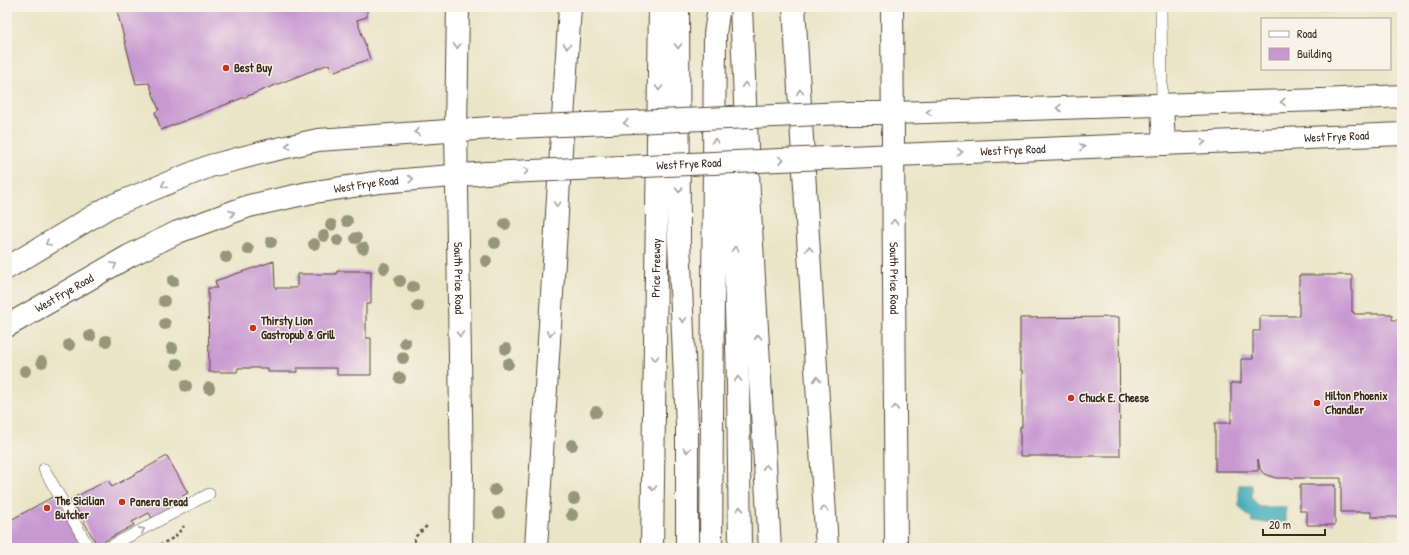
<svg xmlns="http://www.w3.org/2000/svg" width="1409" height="555" font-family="'Patrick Hand',sans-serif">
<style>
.water{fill:#3cacb9;stroke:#3c6b6c}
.building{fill:#c898d1}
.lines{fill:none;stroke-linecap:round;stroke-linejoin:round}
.service-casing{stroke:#554638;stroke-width:12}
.tertiary-casing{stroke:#554638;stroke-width:24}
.secondary-casing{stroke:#554638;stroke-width:24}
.motorway-casing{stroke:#554638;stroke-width:24}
.path{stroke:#554638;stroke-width:2.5;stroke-dasharray:3 3;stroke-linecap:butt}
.service{stroke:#fff;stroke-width:11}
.tertiary{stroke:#fff;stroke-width:22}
.secondary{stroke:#fff;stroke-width:22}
.motorway{stroke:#fff;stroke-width:22}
.tertiary-bridge-casing{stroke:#554638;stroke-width:24;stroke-linecap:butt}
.tertiary-bridge{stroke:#fff;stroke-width:22}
.tree{fill:#96967a}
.oneway{stroke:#a79f9a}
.poi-dot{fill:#c8321e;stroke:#f7f3e8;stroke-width:1.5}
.labels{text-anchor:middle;stroke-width:3;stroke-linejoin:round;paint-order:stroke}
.poi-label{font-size:12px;font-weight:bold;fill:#3b2a1e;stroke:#f7f3e8;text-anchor:start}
.street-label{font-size:12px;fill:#3b2a1e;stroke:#f7f3e8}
</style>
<rect width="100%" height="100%" fill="#f7f3e8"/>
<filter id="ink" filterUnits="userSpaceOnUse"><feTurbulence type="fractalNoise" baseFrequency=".025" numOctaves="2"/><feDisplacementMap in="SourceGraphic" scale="8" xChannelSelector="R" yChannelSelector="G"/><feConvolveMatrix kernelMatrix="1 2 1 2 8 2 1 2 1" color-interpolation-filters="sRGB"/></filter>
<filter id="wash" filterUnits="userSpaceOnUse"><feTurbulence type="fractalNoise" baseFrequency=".012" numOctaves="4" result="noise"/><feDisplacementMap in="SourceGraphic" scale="16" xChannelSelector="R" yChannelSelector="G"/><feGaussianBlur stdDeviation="0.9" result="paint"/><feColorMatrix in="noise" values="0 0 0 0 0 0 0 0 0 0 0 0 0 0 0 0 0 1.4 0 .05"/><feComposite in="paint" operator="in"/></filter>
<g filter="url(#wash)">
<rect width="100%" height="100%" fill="#ebe5c8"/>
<polygon class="water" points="1239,485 1252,485 1252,498 1259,507 1286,507 1286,522 1252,522 1252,520 1239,506"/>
<g id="blocks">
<g class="building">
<polygon points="116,7 367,7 367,17 357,20 370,59 332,72 329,64 161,130 155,112 159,110 149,83 136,84"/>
<polygon points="1309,7 1378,7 1378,9 1310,10"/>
<polygon points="274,261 275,288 297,288 297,274 337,274 337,271 371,271 371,304 366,304 366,338 371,338 371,375 337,375 337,368 297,368 297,372 268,372 268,368 238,368 237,372 209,372 208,288 217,288 215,281"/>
<polygon points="1299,275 1352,275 1352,312 1354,312 1354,314 1392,314 1392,320 1402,320 1402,517 1371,517 1371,512 1341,512 1341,478 1276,478 1264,474 1260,469 1258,459 1258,471 1215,471 1215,423 1231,423 1231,383 1241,383 1241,359 1253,359 1253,331 1260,331 1260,316 1299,316"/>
<polygon points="1119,317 1120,456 1020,456 1020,427 1022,427 1022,370 1020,370 1020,318"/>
<polygon points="167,456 188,493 166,505 170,511 153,520 149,513 132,522 134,525 97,545 71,499 108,480 112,487"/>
<polygon points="1300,485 1335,485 1335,525 1307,525 1307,511 1300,511"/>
<polygon points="56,495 83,545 78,548 7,548 7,522"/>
</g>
</g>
</g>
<g filter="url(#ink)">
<use href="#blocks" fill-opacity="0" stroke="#554638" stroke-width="1"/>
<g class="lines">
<defs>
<g id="service">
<polyline points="1161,7 1162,105"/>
<polyline points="44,469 89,548"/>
<polyline points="107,548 209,494"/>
</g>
<g id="tertiary">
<polyline points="1162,105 1164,144"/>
<polyline points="846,113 893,113 1322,100 1402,96"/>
<path id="s1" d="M848,157L1402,134"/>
<polyline points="7,268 109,207 210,166 264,152 318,140 491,128"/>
<path id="s2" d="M7,326L129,256L178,232L249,206L308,193L380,182L487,173"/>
</g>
<g id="secondary">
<path id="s3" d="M458,7L456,130L462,471L461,548"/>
<path id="s4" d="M892,7L896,548"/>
</g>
<g id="motorway">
<polyline points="678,7 679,241 687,426 687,548"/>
<polyline points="741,7 749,194 770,548"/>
<polyline points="794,7 827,548"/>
<polyline points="731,117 738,384 740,548"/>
<polyline points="536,548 570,7"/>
<path id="s5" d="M652,548L660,7"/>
<polyline points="711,548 715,34 719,7"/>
</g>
</defs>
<use href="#service" class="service-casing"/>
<use href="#tertiary" class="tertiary-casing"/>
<use href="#secondary" class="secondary-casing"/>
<use href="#motorway" class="motorway-casing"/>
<g class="path">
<polyline points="154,548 175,537 184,526"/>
<polyline points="414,548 415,537 428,525"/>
</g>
<use href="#service" class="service"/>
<use href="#tertiary" class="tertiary"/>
<use href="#secondary" class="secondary"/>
<use href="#motorway" class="motorway"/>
<defs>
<g id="tertiary-bridge">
<polyline points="491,128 846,113"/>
<path id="s6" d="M487,173L848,157"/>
</g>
</defs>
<use href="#tertiary-bridge" class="tertiary-bridge-casing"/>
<use href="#tertiary-bridge" class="tertiary-bridge"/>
</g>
<g class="tree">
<circle cx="347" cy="221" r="6"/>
<circle cx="505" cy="224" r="6"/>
<circle cx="331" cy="225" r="6"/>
<circle cx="324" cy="236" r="6"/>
<circle cx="356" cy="238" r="6"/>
<circle cx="338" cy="240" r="6"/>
<circle cx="271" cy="242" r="6"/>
<circle cx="495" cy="243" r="6"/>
<circle cx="314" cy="244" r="6"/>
<circle cx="363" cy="248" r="6"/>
<circle cx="248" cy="249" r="6"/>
<circle cx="226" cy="257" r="6"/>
<circle cx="486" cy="261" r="6"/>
<circle cx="384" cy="268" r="6"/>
<circle cx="173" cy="281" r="6"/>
<circle cx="400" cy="281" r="6"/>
<circle cx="413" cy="287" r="6"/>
<circle cx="164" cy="301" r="6"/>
<circle cx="418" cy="306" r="6"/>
<circle cx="165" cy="324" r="6"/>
<circle cx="90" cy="336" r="6"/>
<circle cx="106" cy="341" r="6"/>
<circle cx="405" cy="343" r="6"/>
<circle cx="69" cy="345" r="6"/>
<circle cx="172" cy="348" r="6"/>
<circle cx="506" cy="349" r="6"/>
<circle cx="403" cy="358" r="6"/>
<circle cx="42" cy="362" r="6"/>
<circle cx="177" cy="364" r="6"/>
<circle cx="508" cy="364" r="6"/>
<circle cx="25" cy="371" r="6"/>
<circle cx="400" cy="378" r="6"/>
<circle cx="186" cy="386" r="6"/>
<circle cx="209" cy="388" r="6"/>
<circle cx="596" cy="412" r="6"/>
<circle cx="572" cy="445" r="6"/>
<circle cx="495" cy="490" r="6"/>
<circle cx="574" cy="499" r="6"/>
<circle cx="499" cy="513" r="6"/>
<circle cx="572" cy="515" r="6"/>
</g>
<defs><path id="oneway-chevron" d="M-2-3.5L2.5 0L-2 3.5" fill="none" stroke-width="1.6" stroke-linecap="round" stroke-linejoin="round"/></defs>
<g class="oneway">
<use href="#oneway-chevron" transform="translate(457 46) rotate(91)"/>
<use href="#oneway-chevron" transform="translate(567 46) rotate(94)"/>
<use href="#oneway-chevron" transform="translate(678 46) rotate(90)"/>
<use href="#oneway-chevron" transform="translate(745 85) rotate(-92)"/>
<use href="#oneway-chevron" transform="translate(659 88) rotate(91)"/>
<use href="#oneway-chevron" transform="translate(800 92) rotate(-94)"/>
<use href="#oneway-chevron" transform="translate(1283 102) rotate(178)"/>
<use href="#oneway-chevron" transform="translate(1059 108) rotate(178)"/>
<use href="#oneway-chevron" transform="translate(929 112) rotate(178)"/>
<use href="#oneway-chevron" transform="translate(626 123) rotate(178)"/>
<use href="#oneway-chevron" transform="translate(417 132) rotate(176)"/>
<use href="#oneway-chevron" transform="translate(715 141) rotate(-90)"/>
<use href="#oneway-chevron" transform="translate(1203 142) rotate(-2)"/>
<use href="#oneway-chevron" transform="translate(288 146) rotate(168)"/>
<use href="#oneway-chevron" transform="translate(1082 147) rotate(-3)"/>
<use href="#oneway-chevron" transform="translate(960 152) rotate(-2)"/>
<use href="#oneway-chevron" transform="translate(781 160) rotate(-3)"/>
<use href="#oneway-chevron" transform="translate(526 171) rotate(-3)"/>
<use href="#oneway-chevron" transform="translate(411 179) rotate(-5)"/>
<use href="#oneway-chevron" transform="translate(164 185) rotate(158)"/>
<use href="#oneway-chevron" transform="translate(679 190) rotate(90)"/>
<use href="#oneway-chevron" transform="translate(557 204) rotate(93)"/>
<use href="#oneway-chevron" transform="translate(232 213) rotate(-20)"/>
<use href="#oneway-chevron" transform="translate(894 222) rotate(-90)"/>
<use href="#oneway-chevron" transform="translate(48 243) rotate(150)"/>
<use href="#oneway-chevron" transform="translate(735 249) rotate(-92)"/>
<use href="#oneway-chevron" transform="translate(809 249) rotate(-93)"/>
<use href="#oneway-chevron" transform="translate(114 265) rotate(-30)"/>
<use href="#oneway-chevron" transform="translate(683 320) rotate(88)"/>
<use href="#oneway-chevron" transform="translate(550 333) rotate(93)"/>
<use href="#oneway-chevron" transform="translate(460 334) rotate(89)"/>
<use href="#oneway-chevron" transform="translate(758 337) rotate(-93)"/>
<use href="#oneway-chevron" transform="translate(655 358) rotate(91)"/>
<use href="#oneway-chevron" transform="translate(738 379) rotate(-91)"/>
<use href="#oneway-chevron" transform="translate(817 379) rotate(-93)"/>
<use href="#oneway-chevron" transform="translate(895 408) rotate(-90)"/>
<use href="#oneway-chevron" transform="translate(687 450) rotate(90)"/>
<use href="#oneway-chevron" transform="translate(766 467) rotate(-94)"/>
<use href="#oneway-chevron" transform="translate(653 488) rotate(91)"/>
<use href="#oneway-chevron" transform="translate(740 509) rotate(-91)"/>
<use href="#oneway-chevron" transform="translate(824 509) rotate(-93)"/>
<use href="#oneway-chevron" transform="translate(142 530) rotate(-28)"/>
</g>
</g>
<g class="poi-dot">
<circle cx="226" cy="68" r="4"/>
<circle cx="253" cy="328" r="4"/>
<circle cx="1071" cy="398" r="4"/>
<circle cx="1317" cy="403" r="4"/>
<circle cx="122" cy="502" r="4"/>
<circle cx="47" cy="508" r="4"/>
</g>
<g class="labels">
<g class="poi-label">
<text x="234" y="72">Best Buy</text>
<text x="261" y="325">Thirsty Lion<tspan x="261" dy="14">Gastropub &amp; Grill</tspan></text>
<text x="1325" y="400">Hilton Phoenix<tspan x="1325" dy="14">Chandler</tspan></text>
<text x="1079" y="402">Chuck E. Cheese</text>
<text x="55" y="505">The Sicilian<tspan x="55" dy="14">Butcher</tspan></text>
<text x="130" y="506">Panera Bread</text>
</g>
<g class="street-label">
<text dy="4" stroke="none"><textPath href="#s1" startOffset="489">West Frye Road</textPath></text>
<text dy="4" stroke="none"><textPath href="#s1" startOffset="165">West Frye Road</textPath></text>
<text dy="4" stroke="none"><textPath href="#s6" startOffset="202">West Frye Road</textPath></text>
<text dy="4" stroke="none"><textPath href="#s2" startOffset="390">West Frye Road</textPath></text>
<text dy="4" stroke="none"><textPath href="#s5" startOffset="280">Price Freeway</textPath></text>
<text dy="4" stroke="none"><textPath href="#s3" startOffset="271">South Price Road</textPath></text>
<text dy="4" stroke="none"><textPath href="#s4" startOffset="271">South Price Road</textPath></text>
<text dy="4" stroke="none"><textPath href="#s2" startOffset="66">West Frye Road</textPath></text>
</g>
</g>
<rect width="1409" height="555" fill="none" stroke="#f7f3e8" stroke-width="24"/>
<rect x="1261" y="18" width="130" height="52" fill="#f7f3e8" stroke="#aca397"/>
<rect x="1269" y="31" width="20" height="6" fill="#ffffff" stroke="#aca397"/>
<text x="1297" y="38" font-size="12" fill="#3b2a1e">Road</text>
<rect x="1269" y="48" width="20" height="12" fill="#c898d1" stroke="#aca397"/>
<text x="1297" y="58" font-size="12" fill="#3b2a1e">Building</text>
<path d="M1263 529v6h62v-6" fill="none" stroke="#3b2a1e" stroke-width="2"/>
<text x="1269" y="529" font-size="12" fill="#3b2a1e" stroke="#f7f3e8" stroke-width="3" paint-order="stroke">20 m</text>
</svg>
